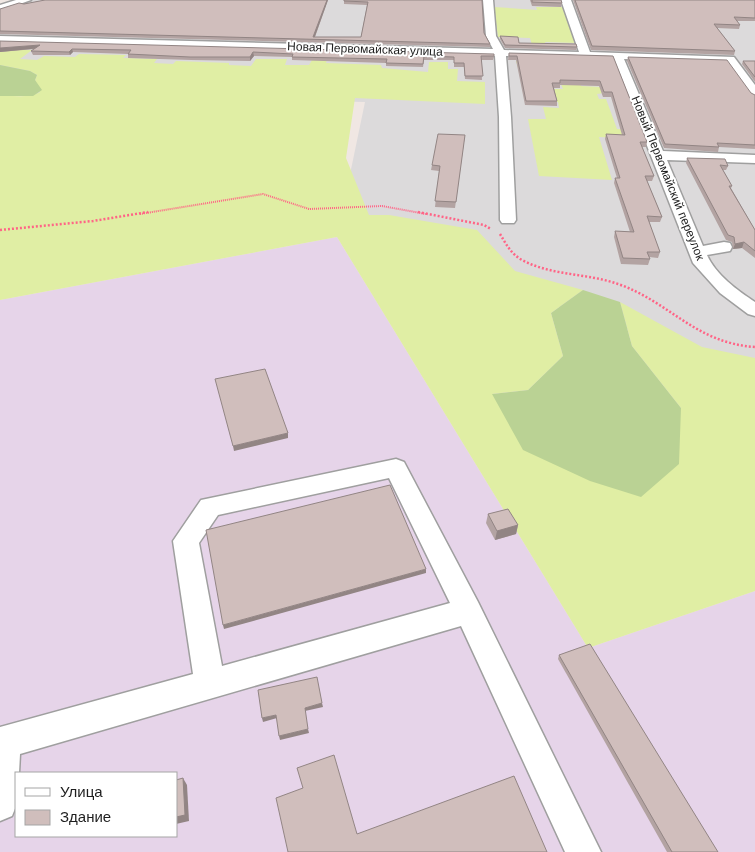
<svg xmlns="http://www.w3.org/2000/svg" width="755" height="852" font-family="Arial,sans-serif">
<style>
.residential{fill:#dcdadb}
.industrial{fill:#e6d4e9;fill-rule:evenodd}
.grass{fill:#e0eea4}
.forest{fill:#bad294}
.lines{fill:none;stroke-linecap:round;stroke-linejoin:round}
.minor-casing{stroke:#9f9f9f;stroke-width:3}
.path-far1{stroke:#ff6486;stroke-width:2;stroke-dasharray:1 1;stroke-linecap:butt}
.path{stroke:#ff6486;stroke-width:2.5;stroke-dasharray:2 2;stroke-linecap:butt}
.minor{fill:#fff;fill-rule:evenodd}
.wall{fill:#b3a3a2}
.shaded-wall{fill:#928584}
.building{fill:#d0bebc;stroke:#928584}
.labels{text-anchor:middle;stroke-width:4;stroke-linejoin:round;paint-order:stroke}
.far-street-label{font-size:12px;fill:#1e1e1e;stroke:#fff}
</style>
<rect width="100%" height="100%" fill="#f0e7e3"/>
<polygon class="residential" points="25,0 755,0 755,369 337,237 365,102 0,95 0,8"/>
<path class="industrial" d="M337,237L588,648L755,591V852H0V300ZM16,773H176V836H16Z"/>
<g class="grass">
<polygon points="494,7 537,10 536,7 563,7 577,43 545,42 546,45 532,45 530,38 498,37"/>
<path d="M0,49L32,50L20,59L37,60L44,56L75,57L79,54L126,55L123,58L157,59L154,63L173,64L176,61L229,63V65L251,66L256,59H287L285,65H309L314,57H328L326,63L381,65L382,68L428,72L429,62H448V69H458L457,81L485,82V104L355,98L346,158L369,215H389L477,230L515,271L583,290L551,313L563,356L528,390L492,394L681,408L632,346L620,302L702,347L755,358V591L588,648L337,237L0,300V96C14,95 27,99 40,92L35,80L37,75L30,71L0,65Z"/>
<polygon points="516,61 534,61 580,80 581,86 601,87 604,93 597,94 599,99 606,99 617,129 638,130 641,139 599,137 612,180 539,176 528,119 546,119 543,107 559,108 558,102 545,102 546,89 563,89 561,84 519,71"/>
</g>
<g class="forest">
<polygon points="0,65 30,71 37,75 35,80 42,90 33,96 0,96"/>
<polygon points="583,290 620,302 632,346 681,408 679,464 641,497 590,481 523,450 492,394 528,390 563,356 551,313"/>
</g>
<g class="lines">
<defs>
<g id="minor">
<polygon points="16,0 31,0 0,11 0,5"/>
<path d="M483,0H493L496,36L504,50L579,52L561,0H571L590,52L734,57L755,85V97L751,96L727,62L624,59L663,151L755,155V163L667,160L703,246L724,242L730,243L732,247L730,251L707,255C716,275 737,290 755,302V316L748,314L720,293L693,263L613,59L506,56L511,117L516,220L514,223H502L500,220L499,117L495,56L0,42V36L493,49L486,36Z"/>
<path d="M396,459L404,462L478,602L601,852H565L461,626L20,754L19,773H16V806L12,816L0,821V727L193,674L173,541L201,500ZM389,478L450,603L222,666L199,543L218,515Z"/>
</g>
</defs>
<use href="#minor" class="minor-casing"/>
<polyline class="path-far1" points="140,214 263,194 309,209 382,206 426,214"/>
<g class="path">
<polyline points="418,212 484,225 491,229"/>
<polyline points="0,230 93,221 148,212"/>
<path d="M500,234C506,244 511,254 522,260C552,276 587,273 618,284C670,302 695,343 755,347"/>
</g>
<use href="#minor" class="minor"/>
</g>
<g class="wall">
<polygon points="45,0 328,0 315,37 361,37 367,5 344,4 344,0 482,0 484,33 490,44 490,47 0,34 0,9"/>
<polygon points="530,0 561,0 562,3 561,7 532,6"/>
<polygon points="573,0 755,0 755,21 737,21 740,25 739,29 717,28 735,51 734,55 591,50"/>
<polygon points="500,36 519,43 577,47 576,50 505,48 500,39"/>
<polygon points="0,41 494,56 493,60 481,60 482,80 465,79 464,67 454,67 454,60 424,60 423,67 386,66 386,63 292,60 292,57 254,56 250,61 191,60 128,58 128,54 73,52 70,55 33,55 31,51 35,49 0,52"/>
<polygon points="509,53 613,56 647,142 646,147 642,147 654,176 652,181 647,181 662,217 660,222 649,222 660,252 658,258 649,257 650,259 648,265 621,264 614,237 615,231 630,232 614,183 615,178 617,178 605,139 606,134 622,135 611,97 603,97 599,86 560,85 560,88 554,88 557,101 557,106 525,105 516,60 508,60"/>
<polygon points="628,57 755,95 755,149 719,147 718,152 664,148 627,61"/>
<polygon points="743,61 755,61 755,82 742,64"/>
<polygon points="465,135 455,208 435,207 439,171 431,170 432,165"/>
<polygon points="687,158 728,166 726,170 723,170 732,186 731,188 755,230 755,258 742,248 733,249 732,242 726,240 686,163"/>
<polygon points="488,514 518,525 516,534 495,540 486,523"/>
<polygon points="559,655 718,852 667,852 558,659"/>
</g>
<g class="shaded-wall">
<polygon points="327,0 328,0 314,39 313,37"/>
<polygon points="40,45 41,48 0,52 0,48"/>
<polygon points="72,49 73,52 70,55 69,52"/>
<polygon points="253,52 254,56 250,61 250,57"/>
<polygon points="744,242 742,248 733,249 735,244"/>
<polygon points="288,433 288,438 234,451 233,446"/>
<polygon points="518,525 516,534 495,540 497,531"/>
<polygon points="426,569 426,573 224,629 223,625"/>
<polygon points="322,703 323,707 305,711 305,708"/>
<polygon points="276,715 277,718 263,722 262,718"/>
<polygon points="308,729 309,733 280,740 279,736"/>
<polygon points="183,778 187,785 189,821 176,824 176,817"/>
</g>
<g class="building">
<polygon points="45,0 327,0 313,37 361,37 368,2 344,1 344,0 482,0 484,33 490,44 0,31 0,9 19,3 24,4"/>
<polygon points="532,0 561,0 562,3 532,2"/>
<polygon points="575,0 755,0 755,18 734,17 740,25 714,24 735,51 592,46"/>
<polygon points="500,36 518,37 519,43 576,44 577,47 505,45"/>
<polygon points="0,41 494,54 494,56 481,56 483,76 465,76 464,63 454,63 454,57 424,56 423,64 386,63 387,59 292,57 293,54 253,52 250,57 190,57 128,54 131,50 72,49 69,52 31,51 40,45 0,48"/>
<polygon points="509,53 613,56 647,142 640,142 654,176 645,176 662,217 647,216 660,252 647,252 650,259 623,258 615,231 634,232 615,178 620,178 606,134 625,135 612,92 604,92 600,81 560,80 560,83 552,83 557,101 526,101 517,56 509,56"/>
<polygon points="628,57 727,60 751,93 755,95 755,145 717,143 719,147 665,144"/>
<polygon points="743,61 755,61 755,77"/>
<polygon points="438,134 465,135 456,202 435,201 440,166 432,165"/>
<polygon points="687,158 725,159 728,166 720,165 732,186 729,186 755,230 755,251 744,242 735,244 734,237 728,235"/>
<polygon points="265,369 288,433 233,446 215,379"/>
<polygon points="390,485 426,569 223,625 206,530"/>
<polygon points="508,509 518,525 497,531 488,514"/>
<polygon points="590,644 718,852 672,852 559,655"/>
<polygon points="317,677 322,703 305,708 308,729 279,736 276,715 262,718 258,690"/>
<polygon points="334,755 357,834 514,776 547,852 288,852 276,798 303,788 297,768"/>
<polygon points="183,778 185,815 176,817 176,780"/>
</g>
<g class="labels">
<g class="far-street-label">
<text transform="translate(365 49) rotate(2)" y="4">Новая Первомайская улица</text>
<text transform="translate(668 178) rotate(68)" y="4">Новый Первомайский переулок</text>
</g>
</g>
<rect x="15" y="772" width="162" height="65" fill="#ffffff" stroke="#a5a5a5"/>
<rect x="25" y="788" width="25" height="8" fill="#ffffff" stroke="#a5a5a5"/>
<text x="60" y="797" font-size="15" fill="#1e1e1e">Улица</text>
<rect x="25" y="810" width="25" height="15" fill="#d0bebc" stroke="#a5a5a5"/>
<text x="60" y="822" font-size="15" fill="#1e1e1e">Здание</text>
</svg>
